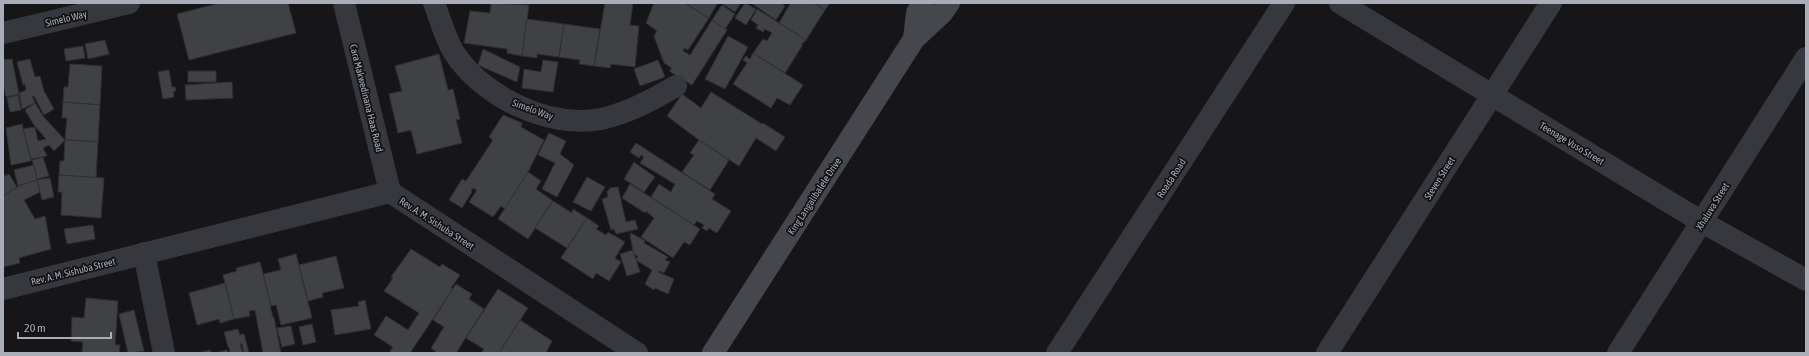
<svg xmlns="http://www.w3.org/2000/svg" width="1809" height="356" font-family="'Asap Condensed',sans-serif">
<style>
.building{fill:#404145;stroke:#303034}
.lines{fill:none;stroke-linecap:round;stroke-linejoin:round}
.street{stroke:#37383d;stroke-width:22}
.secondary{stroke:#45474d;stroke-width:22}
.labels{text-anchor:middle;stroke-width:3.5;stroke-linejoin:round;paint-order:stroke}
.street-label{font-size:10px;fill:#a8adb8;stroke:#111113}
</style>
<rect width="100%" height="100%" fill="#161618"/>
<g class="building">
<polygon points="220,3 288,3 296,33 189,60 177,14"/>
<polygon points="491,3 529,5 522,56 507,53 507,49 464,43 470,11 490,13"/>
<polygon points="605,3 633,3 630,25 639,26 635,67 611,64 610,68 594,66"/>
<polygon points="654,3 685,3 709,18 688,50 684,48 683,51 690,55 712,20 727,30 692,85 669,71 672,68 664,63 654,36 657,31 646,23"/>
<polygon points="685,3 715,3 717,4 709,18"/>
<polygon points="721,3 741,3 735,12"/>
<polygon points="745,3 756,9 746,25 735,18"/>
<polygon points="751,3 781,3 785,6 776,20"/>
<polygon points="788,3 814,3 825,10 806,40 779,23 790,4"/>
<polygon points="814,3 830,3 825,10"/>
<polygon points="722,5 735,14 725,29 712,20"/>
<polygon points="757,9 806,40 803,43 802,43 802,46 785,73 753,53 763,39 767,41 772,33 765,29 763,32 756,28 758,25 751,20"/>
<polygon points="527,19 564,24 559,57 537,54 537,58 522,56"/>
<polygon points="564,24 600,29 594,66 579,64 580,60 559,57"/>
<polygon points="728,36 748,47 725,89 705,79"/>
<polygon points="105,40 109,54 88,59 85,44"/>
<polygon points="83,46 85,58 66,61 64,49"/>
<polygon points="483,49 520,67 517,82 478,65"/>
<polygon points="753,53 803,85 790,105 777,98 771,108 733,84 747,63 743,60 746,56 750,59"/>
<polygon points="439,54 448,90 453,89 460,119 456,120 462,143 417,154 411,130 398,133 389,94 402,91 395,66"/>
<polygon points="12,59 19,94 6,97 3,83 3,60"/>
<polygon points="30,59 35,77 40,76 44,91 54,109 44,115 34,96 32,96 35,103 22,109 19,93 26,90 25,84 23,85 17,62"/>
<polygon points="543,60 558,62 553,92 522,88 524,69 541,72"/>
<polygon points="658,60 665,77 640,86 634,69"/>
<polygon points="70,64 102,66 100,105 63,102 64,87 68,87"/>
<polygon points="169,70 172,87 175,87 176,91 173,91 174,97 163,99 158,72"/>
<rect x="188" y="71" width="28" height="11"/>
<polygon points="232,82 233,98 186,100 185,85"/>
<polygon points="711,92 762,124 763,123 785,137 776,151 756,138 739,166 699,140 667,116 682,94 701,108"/>
<polygon points="18,95 21,110 10,112 7,98"/>
<polygon points="63,102 100,105 98,142 65,140 67,118 62,118"/>
<polygon points="35,103 43,116 65,140 54,151 49,145 43,148 47,156 31,159 23,129 35,127 38,141 46,139 34,125 25,110"/>
<polygon points="503,115 522,123 521,127 544,140 528,172 505,209 501,206 493,217 469,202 477,190 473,188 471,191 472,192 462,208 449,200 462,179 466,181 493,140 489,137"/>
<polygon points="22,124 31,161 11,165 6,128"/>
<polygon points="549,133 566,141 560,154 574,165 557,197 542,189 555,163 538,155"/>
<polygon points="65,140 98,142 96,178 59,175 60,161 64,161"/>
<polygon points="699,140 729,160 710,190 682,172 694,155 690,153"/>
<polygon points="636,143 715,194 712,199 731,211 717,233 709,228 707,231 702,228 704,225 697,221 694,225 651,197 659,184 671,192 675,184 640,163 644,157 641,155 639,158 630,152"/>
<polygon points="43,157 49,176 37,179 32,160"/>
<polygon points="634,162 655,177 644,192 624,179"/>
<polygon points="34,165 37,180 18,186 14,170"/>
<polygon points="3,172 5,176 9,174 17,187 3,196"/>
<polygon points="528,172 541,181 536,189 553,201 528,239 498,219"/>
<polygon points="59,175 104,178 101,218 61,215 62,192 58,192"/>
<polygon points="587,177 605,187 591,211 573,202"/>
<polygon points="50,178 54,197 42,200 37,180"/>
<polygon points="37,180 40,192 24,200 35,219 45,216 51,249 19,258 20,263 3,267 3,196 21,185"/>
<polygon points="630,184 700,229 690,245 684,242 673,258 641,237 654,218 646,211 645,213 622,198"/>
<polygon points="618,187 626,222 635,220 638,229 616,234 614,229 611,230 602,199 608,197 607,192 610,188"/>
<polygon points="553,201 572,213 573,209 587,218 567,248 535,228"/>
<polygon points="587,218 599,226 596,229 606,235 608,232 625,242 615,258 621,262 609,281 596,273 593,279 561,258"/>
<polygon points="93,225 95,239 67,244 64,229"/>
<polygon points="631,233 645,241 644,243 668,257 665,260 670,262 664,273 659,271 658,272 674,279 668,294 655,288 654,290 645,284 652,270 636,260 638,256 635,255 633,250 630,236"/>
<polygon points="411,249 440,267 442,264 460,275 451,288 453,289 410,353 393,353 390,351 393,347 374,335 386,316 408,330 419,313 384,291 393,278 391,277"/>
<polygon points="633,250 640,272 627,276 620,254"/>
<polygon points="296,254 312,318 281,325 276,305 271,306 263,274 281,270 278,259"/>
<polygon points="336,256 344,288 322,293 323,297 308,301 299,265"/>
<polygon points="260,262 271,306 270,306 273,317 274,317 281,353 263,353 255,310 249,311 250,316 234,319 223,275 237,271 236,268"/>
<polygon points="225,283 234,319 220,323 219,319 197,325 189,293"/>
<polygon points="456,284 472,294 469,299 484,309 456,353 436,353 436,352 431,348 444,327 433,320"/>
<polygon points="498,289 528,308 499,353 483,353 482,352 484,349 466,338"/>
<polygon points="86,298 118,301 115,345 120,345 119,353 82,353 83,342 71,341 72,317 84,318"/>
<polygon points="365,300 371,329 335,335 331,310 359,306 358,302"/>
<polygon points="134,310 144,351 128,353 119,314"/>
<polygon points="520,320 552,341 546,353 499,353"/>
<polygon points="312,324 316,342 303,345 299,327"/>
<polygon points="291,326 295,344 282,347 277,328"/>
<polygon points="238,329 240,335 244,334 249,353 244,353 242,344 240,344 243,353 230,353 229,347 228,347 224,332"/>
<polygon points="210,350 211,353 197,353"/>
<polygon points="227,350 228,353 215,353"/>
</g>
<g class="lines">
<g class="street">
<polyline points="344,3 390,192"/>
<path d="M434,3C440,19 445,37 453,51C481,96 548,129 601,119C628,113 652,100 676,86"/>
<polyline points="1340,3 1702,222 1806,280"/>
<polyline points="3,33 129,3"/>
<polyline points="144,253 164,353"/>
<polyline points="3,289 390,192 637,353"/>
<polyline points="1057,353 1284,3"/>
<polyline points="1327,353 1551,3"/>
<polyline points="1618,353 1806,58"/>
</g>
<g class="secondary">
<polyline points="914,39 917,13 923,3"/>
<polyline points="713,353 914,39 942,13 949,3"/>
</g>
</g>
<g class="labels">
<g class="street-label">
<text transform="translate(66 18) rotate(-13)" y="4">Simelo Way</text>
<text transform="translate(367 98) rotate(76)" y="4">Cara Makwedinana Haas Road</text>
<text transform="translate(533 109) rotate(20)" y="4">Simelo Way</text>
<text transform="translate(1572 143) rotate(31)" y="4">Teenage Vuso Street</text>
<text transform="translate(1171 178) rotate(-57)" y="4">Roada Road</text>
<text transform="translate(1439 178) rotate(-58)" y="4">Steven Street</text>
<text transform="translate(814 196) rotate(-57)" y="4">King Langalibalele Drive</text>
<text transform="translate(1712 206) rotate(-58)" y="4">Xhaluva Street</text>
<text transform="translate(437 223) rotate(33)" y="4">Rev. A. M. Sishuba Street</text>
<text transform="translate(73 271) rotate(-14)" y="4">Rev. A. M. Sishuba Street</text>
</g>
</g>
<rect width="1809" height="356" fill="none" stroke="#a8adb8" stroke-width="8"/>
<path d="M18 332v6h93v-6" fill="none" stroke="#a8adb8" stroke-width="2"/>
<text x="24" y="332" font-size="12" fill="#a8adb8" stroke="#111113" stroke-width="3" paint-order="stroke">20 m</text>
</svg>
